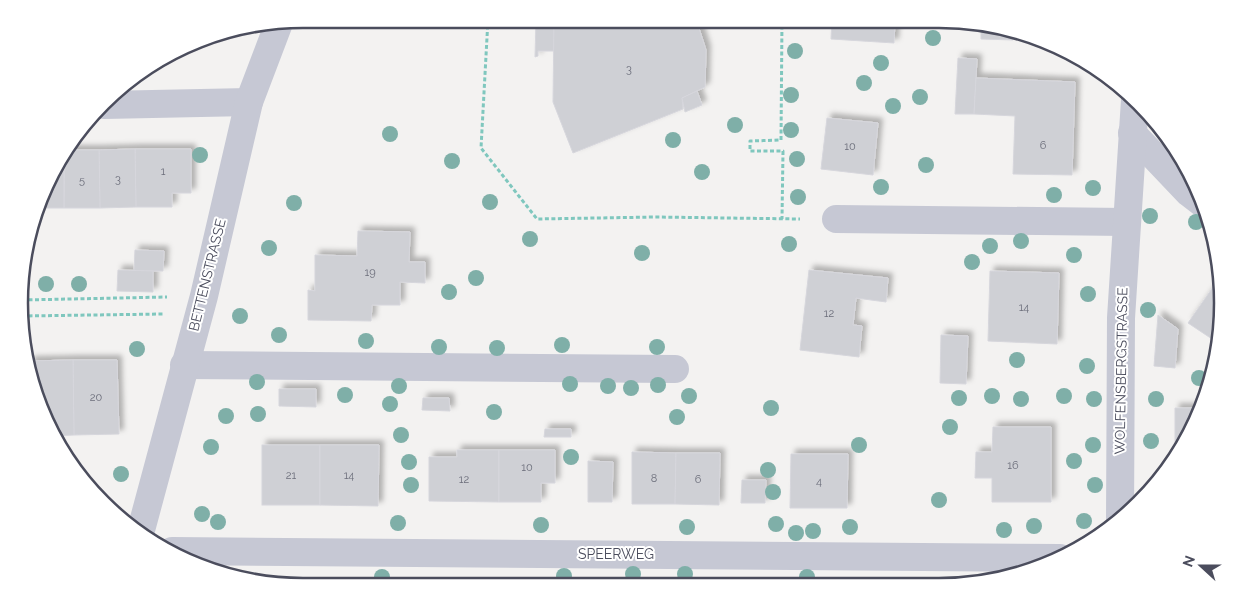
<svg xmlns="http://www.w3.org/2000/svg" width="1241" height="606" font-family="Raleway,sans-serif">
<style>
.building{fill:#cfd0d5;stroke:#d6d6dc;filter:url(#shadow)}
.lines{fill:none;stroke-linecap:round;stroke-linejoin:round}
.path{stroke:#7fc7be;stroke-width:3;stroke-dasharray:4 2.5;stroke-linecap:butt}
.minor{stroke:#c6c8d4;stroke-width:28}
.tree{fill:#7fafa8}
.labels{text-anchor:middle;stroke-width:4;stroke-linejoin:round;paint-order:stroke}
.number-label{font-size:11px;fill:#6c6e7b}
.street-label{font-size:14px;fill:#4b4d5d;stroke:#fff}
.rim{fill:none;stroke:#4b4d5d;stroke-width:2.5}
</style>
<defs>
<filter id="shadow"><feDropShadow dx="4.5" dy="-4.5" stdDeviation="2.5" flood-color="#0004"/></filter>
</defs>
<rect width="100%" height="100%" fill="#f3f2f1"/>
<g class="building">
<polygon points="536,19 554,19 554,51 538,51 538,56 535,57"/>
<polygon points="554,19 696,19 706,50 705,87 682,98 683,109 573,153 553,102"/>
<polygon points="832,19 929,19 929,23 895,21 894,43 831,39"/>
<polygon points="981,27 1013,34 1013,40 981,39"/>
<polygon points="958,58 977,59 974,114 955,114"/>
<polygon points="976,78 1075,82 1072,175 1013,174 1015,116 974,114"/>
<polygon points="697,91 702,105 685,112 682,98"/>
<polygon points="827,118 878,123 873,175 821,169"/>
<polygon points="135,149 191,149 191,193 172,193 172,207 136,207"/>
<polygon points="135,149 136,207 100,208 99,150"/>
<polygon points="65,150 99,150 100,208 64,208"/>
<polygon points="64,152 64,208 40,208"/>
<polygon points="358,231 410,232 409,262 425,262 425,283 400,282 400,305 372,305 371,321 308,320 308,290 315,291 315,255 357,256"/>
<polygon points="135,250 164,251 163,271 134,271"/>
<polygon points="118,270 153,271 153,292 117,291"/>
<polygon points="809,270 888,278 886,302 856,298 853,325 862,326 859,357 800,350"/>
<polygon points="990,271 1059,273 1057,344 988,341"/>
<polygon points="1218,280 1222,303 1215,341 1188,323"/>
<polygon points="1158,315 1178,329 1175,368 1154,366"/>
<polygon points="941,335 968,336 966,384 940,383"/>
<polygon points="73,360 117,360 119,434 74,435"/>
<polygon points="73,360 74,435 53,436 48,429 29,361"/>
<polygon points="279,389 316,389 316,407 279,406"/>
<polygon points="423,398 449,398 450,411 422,410"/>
<polygon points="1175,408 1201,408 1175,457"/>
<polygon points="993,427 1051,427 1051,502 992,502 992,478 975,478 976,452 992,452"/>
<polygon points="545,429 571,429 571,437 544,437"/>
<rect x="262" y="445" width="58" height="60"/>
<polygon points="320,445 379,445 378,506 320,505"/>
<polygon points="457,450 499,450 499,502 429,501 429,457 457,457"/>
<polygon points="499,450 555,450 555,483 541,483 541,502 499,502"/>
<polygon points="632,452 676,453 675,504 632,504"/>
<polygon points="676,453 720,453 719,505 675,504"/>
<polygon points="791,454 848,454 847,508 790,508"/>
<polygon points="588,461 613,462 612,502 588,502"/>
<polygon points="742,480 766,480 765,503 741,503"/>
</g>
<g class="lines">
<g class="path">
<polyline points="488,19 481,148 537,219 656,217 800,219"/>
<polyline points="782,19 781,140 750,141 750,151 783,151 782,219"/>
<polyline points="22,300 167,297"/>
<polyline points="22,316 163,314"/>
</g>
<g class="minor">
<polyline points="104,105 249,102"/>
<polyline points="1132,133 1189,193 1202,203"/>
<polyline points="836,219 1126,222"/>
<polyline points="184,365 675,369"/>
<polyline points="1120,520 1121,318 1135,100"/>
<polyline points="141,530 204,296 249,102 279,23"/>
<polyline points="172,551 1060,558"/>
</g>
</g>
<g class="tree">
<circle cx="933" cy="38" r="8"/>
<circle cx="795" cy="51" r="8"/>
<circle cx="881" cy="63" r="8"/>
<circle cx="864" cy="83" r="8"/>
<circle cx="791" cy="95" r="8"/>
<circle cx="920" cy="97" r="8"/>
<circle cx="893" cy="106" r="8"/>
<circle cx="735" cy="125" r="8"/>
<circle cx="791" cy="130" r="8"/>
<circle cx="390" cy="134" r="8"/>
<circle cx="673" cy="140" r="8"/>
<circle cx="200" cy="155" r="8"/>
<circle cx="797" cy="159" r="8"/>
<circle cx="452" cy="161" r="8"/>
<circle cx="926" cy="165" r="8"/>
<circle cx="702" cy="172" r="8"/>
<circle cx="881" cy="187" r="8"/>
<circle cx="1093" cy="188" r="8"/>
<circle cx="1054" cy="195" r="8"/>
<circle cx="798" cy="197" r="8"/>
<circle cx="490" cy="202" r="8"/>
<circle cx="294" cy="203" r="8"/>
<circle cx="1150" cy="216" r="8"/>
<circle cx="1196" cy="222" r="8"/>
<circle cx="530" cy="239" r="8"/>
<circle cx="1021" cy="241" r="8"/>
<circle cx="789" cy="244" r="8"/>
<circle cx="990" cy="246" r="8"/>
<circle cx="269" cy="248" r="8"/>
<circle cx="642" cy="253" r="8"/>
<circle cx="1074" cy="255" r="8"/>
<circle cx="972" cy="262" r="8"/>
<circle cx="476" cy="278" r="8"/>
<circle cx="46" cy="284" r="8"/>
<circle cx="79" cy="284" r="8"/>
<circle cx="449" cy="292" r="8"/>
<circle cx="1088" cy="294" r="8"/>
<circle cx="1148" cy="310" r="8"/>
<circle cx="240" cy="316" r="8"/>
<circle cx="279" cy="335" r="8"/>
<circle cx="366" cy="341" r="8"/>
<circle cx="562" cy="345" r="8"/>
<circle cx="439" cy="347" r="8"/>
<circle cx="657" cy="347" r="8"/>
<circle cx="497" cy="348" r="8"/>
<circle cx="137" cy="349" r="8"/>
<circle cx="1017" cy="360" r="8"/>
<circle cx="1087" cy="366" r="8"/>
<circle cx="1199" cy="378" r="8"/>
<circle cx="257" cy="382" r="8"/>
<circle cx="570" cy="384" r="8"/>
<circle cx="658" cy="385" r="8"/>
<circle cx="399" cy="386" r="8"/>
<circle cx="608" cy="386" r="8"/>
<circle cx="631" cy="388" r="8"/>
<circle cx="345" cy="395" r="8"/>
<circle cx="689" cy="396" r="8"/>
<circle cx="992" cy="396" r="8"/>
<circle cx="1064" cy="396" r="8"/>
<circle cx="959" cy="398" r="8"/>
<circle cx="1021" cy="399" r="8"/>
<circle cx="1094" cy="399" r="8"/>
<circle cx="1156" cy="399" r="8"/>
<circle cx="390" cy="404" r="8"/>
<circle cx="771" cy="408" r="8"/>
<circle cx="494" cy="412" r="8"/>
<circle cx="258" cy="414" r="8"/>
<circle cx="226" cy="416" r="8"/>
<circle cx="677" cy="417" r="8"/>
<circle cx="950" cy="427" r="8"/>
<circle cx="401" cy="435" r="8"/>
<circle cx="1151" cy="441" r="8"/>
<circle cx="859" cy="445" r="8"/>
<circle cx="1093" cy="445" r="8"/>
<circle cx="211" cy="447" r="8"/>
<circle cx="571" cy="457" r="8"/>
<circle cx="1074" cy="461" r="8"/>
<circle cx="409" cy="462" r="8"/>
<circle cx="768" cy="470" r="8"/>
<circle cx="121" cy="474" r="8"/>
<circle cx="411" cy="485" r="8"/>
<circle cx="1095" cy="485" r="8"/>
<circle cx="773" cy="492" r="8"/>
<circle cx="939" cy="500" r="8"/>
<circle cx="202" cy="514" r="8"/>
<circle cx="1084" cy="521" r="8"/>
<circle cx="218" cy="522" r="8"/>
<circle cx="398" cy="523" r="8"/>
<circle cx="776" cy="524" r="8"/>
<circle cx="541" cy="525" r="8"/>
<circle cx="1034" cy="526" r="8"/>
<circle cx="687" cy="527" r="8"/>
<circle cx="850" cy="527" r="8"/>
<circle cx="1004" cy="530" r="8"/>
<circle cx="813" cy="531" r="8"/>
<circle cx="796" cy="533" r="8"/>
<circle cx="633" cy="574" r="8"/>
<circle cx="685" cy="574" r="8"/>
<circle cx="564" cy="576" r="8"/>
<circle cx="382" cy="577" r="8"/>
<circle cx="807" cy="577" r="8"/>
</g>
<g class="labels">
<g class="number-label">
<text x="629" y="73">3</text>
<text x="1043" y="149">6</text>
<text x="850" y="150">10</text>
<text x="163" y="175">1</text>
<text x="118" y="183">3</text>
<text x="82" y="184">5</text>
<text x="370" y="276">19</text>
<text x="1024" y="311">14</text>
<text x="829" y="317">12</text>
<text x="96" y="401">20</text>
<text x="1013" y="469">16</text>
<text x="527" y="471">10</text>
<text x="291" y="479">21</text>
<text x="349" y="479">14</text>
<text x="654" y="482">8</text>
<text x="464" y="483">12</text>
<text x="698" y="483">6</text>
<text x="819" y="485">4</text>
</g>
<g class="street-label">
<text transform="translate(207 275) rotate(-76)" y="5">BETTENSTRASSE</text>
<text transform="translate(1121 371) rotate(-89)" y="5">WOLFENSBERGSTRASSE</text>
<text x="616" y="559">SPEERWEG</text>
</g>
</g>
<path d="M0 0H1241V606H0ZM303 28H939A275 275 0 0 1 1214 303V303A275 275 0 0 1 939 578H303A275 275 0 0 1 28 303V303A275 275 0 0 1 303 28Z" fill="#fff" fill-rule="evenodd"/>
<path class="rim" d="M303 28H939A275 275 0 0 1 1214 303V303A275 275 0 0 1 939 578H303A275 275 0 0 1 28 303V303A275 275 0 0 1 303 28Z"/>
<g transform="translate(1201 566) rotate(291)" stroke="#ffffff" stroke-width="4" paint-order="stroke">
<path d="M0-4L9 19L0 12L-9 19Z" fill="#4b4d5d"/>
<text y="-8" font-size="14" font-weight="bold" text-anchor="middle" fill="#4b4d5d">N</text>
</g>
</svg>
